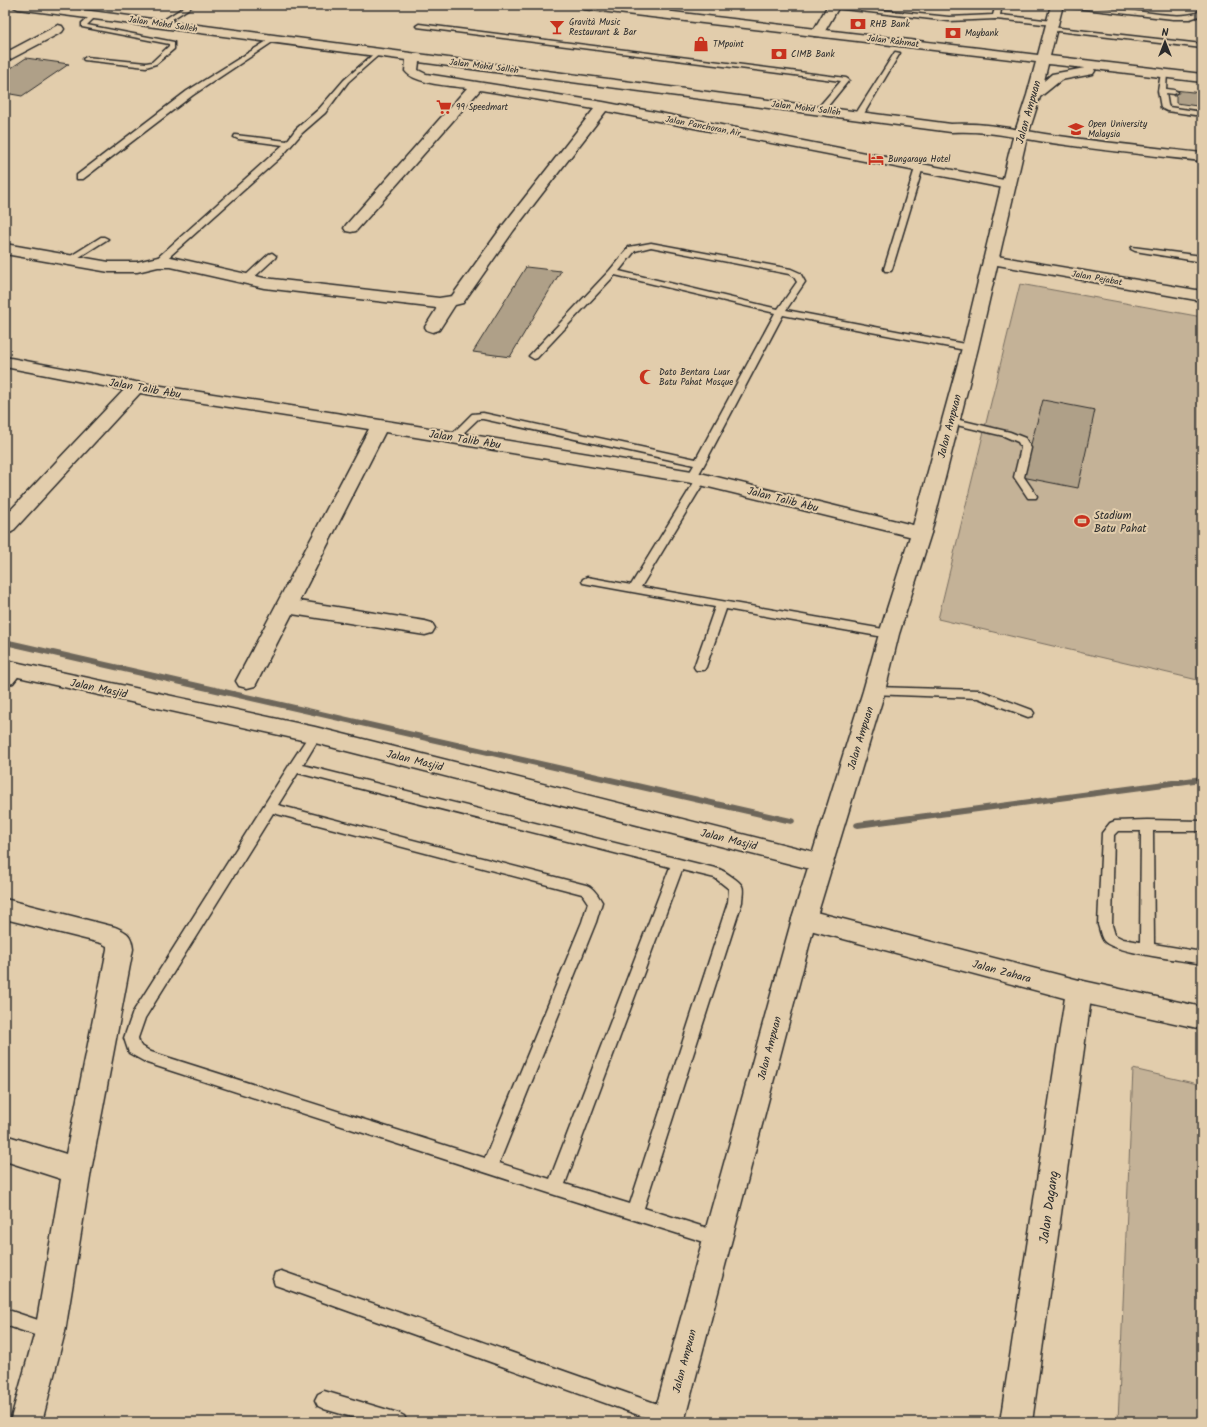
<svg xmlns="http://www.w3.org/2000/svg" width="1207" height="1427" font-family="Kalam,sans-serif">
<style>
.green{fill:#c4b297;stroke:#786e61}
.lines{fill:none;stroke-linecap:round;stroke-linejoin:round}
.stream{fill:#6d665a;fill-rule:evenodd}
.building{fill:#afa088;stroke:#2b2b2b}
.service-casing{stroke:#2b2b2b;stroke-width:3}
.minor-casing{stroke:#2b2b2b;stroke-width:3}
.tertiary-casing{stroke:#2b2b2b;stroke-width:3}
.primary-casing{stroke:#2b2b2b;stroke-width:3}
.service{fill:#e2cdac;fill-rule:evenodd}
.minor{fill:#e2cdac;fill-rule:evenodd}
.tertiary{fill:#e2cdac;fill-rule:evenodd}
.primary{fill:#e2cdac;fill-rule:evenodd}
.labels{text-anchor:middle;stroke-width:4;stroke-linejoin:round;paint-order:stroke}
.far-poi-label{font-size:9px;fill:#2b2b2b;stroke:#e2cdac;text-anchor:start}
.far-street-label{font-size:9px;fill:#2b2b2b;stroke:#e2cdac}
.street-label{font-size:11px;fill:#2b2b2b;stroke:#e2cdac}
.poi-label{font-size:11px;fill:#2b2b2b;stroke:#e2cdac;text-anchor:start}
.near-street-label{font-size:13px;fill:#2b2b2b;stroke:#e2cdac}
</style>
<rect width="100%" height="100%" fill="#e2cdac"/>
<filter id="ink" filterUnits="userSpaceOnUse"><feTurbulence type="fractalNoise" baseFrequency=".025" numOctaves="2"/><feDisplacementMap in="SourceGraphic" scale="8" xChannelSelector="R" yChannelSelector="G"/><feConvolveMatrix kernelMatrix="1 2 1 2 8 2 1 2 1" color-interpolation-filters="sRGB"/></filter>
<g filter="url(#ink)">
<g class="green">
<polygon points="1020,284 1202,317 1202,681 938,619"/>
<polygon points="1133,1069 1202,1085 1202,1422 1118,1422"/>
</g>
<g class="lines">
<g class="stream">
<polygon points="5,639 791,818 794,819 795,821 794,823 791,824 5,645"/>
<polygon points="1202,776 1202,782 858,828 855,827 854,825 855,823 858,822"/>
</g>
</g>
<g class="building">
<polygon points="26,58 69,64 22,96 5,93 5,72"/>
<polygon points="1174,90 1202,93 1202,99 1198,98 1197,106 1176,103 1176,96 1173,96"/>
<polygon points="526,267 561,271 510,357 473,352"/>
<polygon points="1043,400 1095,410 1078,488 1022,477"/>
</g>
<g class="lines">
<defs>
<g id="service">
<polygon points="187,5 194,5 163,25 159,25 159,23"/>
<path d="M776,5H794C790,8 780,8 776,5Z"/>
<polygon points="831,5 949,17 993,15 996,5 1002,5 1000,15 1053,21 1056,23 1053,25 996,19 949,21 834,8 832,7"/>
<path d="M1063,5C1090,5 1116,9 1143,12C1160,14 1180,18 1197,13L1200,9L1202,8V15L1190,19H1173L1066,7Z"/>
<polygon points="94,13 97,15 87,25 174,42 174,49 156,64 146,67 84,60 83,59 86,57 146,63 152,62 169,46 169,44 164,43 82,27 82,23"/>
<polygon points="419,24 846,78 849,80 823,112 820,112 816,110 841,81 417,27 416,26"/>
<polygon points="1051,27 1202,44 1202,48 1049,30 1049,28"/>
<polygon points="272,38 277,39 193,95 83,179 77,179 77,175 187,91"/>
<polygon points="377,51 382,52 348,82 325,113 302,133 283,155 161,264 155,264 154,262 155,260 283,145 238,139 234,137 235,135 287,141 296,129 319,109 344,80"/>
<polygon points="895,52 900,53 862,117 856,117 855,115"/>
<polygon points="1164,71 1167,73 1166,89 1174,90 1178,92 1174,94 1166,93 1168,105 1169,107 1202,112 1202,116 1167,111 1161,108 1158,91 1161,73"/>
<polygon points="916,165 919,165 923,167 892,269 891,271 885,271 884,269"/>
<polygon points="101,237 104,237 108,239 73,261 70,262 66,259"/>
<path d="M651,243L791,269L800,273L805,282L786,310L970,345L975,348L970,351L783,315L705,463L696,479L692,480L687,477L694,465L483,419H478L457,439H451L449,437L472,414L483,413L696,459L775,313L615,275L537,358L534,359L529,356L610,270L629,247ZM651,247L789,274L794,277L797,282L778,309L619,271L635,251Z"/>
<polygon points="1132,247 1202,256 1202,262 1135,251 1131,249"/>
<polygon points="272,253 276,256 275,258 250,281 244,281 243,279 244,277 269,254"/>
<polygon points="951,418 1010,432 1025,438 1031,448 1024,477 1037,496 1036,498 1028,498 1014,477 1021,448 1018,442 1004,436 948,423 946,421 948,419"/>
<polygon points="701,476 706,479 641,587 889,630 893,631 895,634 893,637 889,638 726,609 706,667 704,670 696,670 694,667 715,607 583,583 582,581 583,579 587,577 631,585 696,479"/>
<polygon points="874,687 979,690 1032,710 1034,713 1032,716 1028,717 978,698 870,694 868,691 870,688"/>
<path d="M315,731L319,732L321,735L303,765L719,869C724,871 740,881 742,886C744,890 742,897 742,902L644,1208L723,1233L725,1238L723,1243L717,1246L555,1195L147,1063L129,1053L124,1038L133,1012L290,764L311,732ZM298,773L670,867L550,1179L499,1163L596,922L602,902C598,895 593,887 586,885L278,805ZM273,813L582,894L588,903L582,922L485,1158L151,1052L140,1045L138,1038L145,1018ZM682,870L715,878L729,889L728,902L630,1204L565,1184Z"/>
<path d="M1147,820L1202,821V831H1153L1154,944L1202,952V964C1183,960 1117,953 1105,942C1101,939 1100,930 1098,925L1102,833L1110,823L1115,821ZM1118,831H1141L1140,942L1123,939L1115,935L1112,925L1114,835Z"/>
<polygon points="281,1271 669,1408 675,1411 678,1417 676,1422 658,1422 281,1287 275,1285 273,1279 275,1273"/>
<polygon points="5,1309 56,1326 58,1332 56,1338 50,1340 5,1325"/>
<polygon points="324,1391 398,1413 404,1416 407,1422 369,1422 324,1409 318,1406 315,1400 318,1394"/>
</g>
<g id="minor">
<path d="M12,5H45L951,124C986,122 1011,129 1045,134C1097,142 1150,147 1202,153V161C1150,155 1097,150 1045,142C1011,137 986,130 951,132L419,62L418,70L426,74L603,102L1009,181L1014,182L1016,185L1014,188L1009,189L606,111L514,230L463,303L455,305L439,330L433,332L427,330L425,327L437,308L264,288L171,267H158L137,272H109L5,254V244L109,262H137L158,257H171L264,278L439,298L452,296L504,224L594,109L480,90L356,231L351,232L346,231L344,228L346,225L467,88C452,86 414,84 405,71L406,60L18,9L14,7Z"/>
<polygon points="662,5 674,5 665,17 657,17 655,14"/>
<polygon points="58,25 62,26 64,29 62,32 5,62 5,53"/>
<polygon points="991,255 1202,291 1202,301 986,263 983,260 986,257"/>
<polygon points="5,357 136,382 380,420 692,471 921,527 928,529 931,533 928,537 921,539 692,483 385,432 299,601 425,621 432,623 435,628 432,633 425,635 292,614 255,686 247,688 239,686 236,681 369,429 140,393 12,532 5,534 5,516 124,390 5,367"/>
<polygon points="13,662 21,664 24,669 13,683 5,685 5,664"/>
<path d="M5,899L115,927C128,933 131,934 133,949L91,1171L65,1332L42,1422H10L35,1332L61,1179L5,1161V1135L66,1154L107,949V946L101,943L5,919Z"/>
<polygon points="1079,980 1088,983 1092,991 1032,1422 1000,1422 1066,991 1070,983"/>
</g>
<g id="tertiary">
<polygon points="828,5 840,5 822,36 814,36 812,33"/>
<polygon points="5,660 315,727 822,854 831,856 834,863 831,870 822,872 315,743 5,674"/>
<polygon points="804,909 1079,980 1202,1007 1202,1029 1079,1002 795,926 792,919 795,912"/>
</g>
<path id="primary" d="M577,5H613L1038,55L1051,5H1063L1050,56L1202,74V82L1094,69L1095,71L1093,74L1061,80L1040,97L1026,141L978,348L931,533L899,634L885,691L816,919L684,1422H652L792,919L863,691L879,634L911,533L962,348L1012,141L1027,95L1036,62L583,9L579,7ZM1048,64L1085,68L1052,74L1044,81Z"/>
</defs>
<use href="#service" class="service-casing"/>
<use href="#minor" class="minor-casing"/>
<use href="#tertiary" class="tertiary-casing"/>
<use href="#primary" class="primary-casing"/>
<use href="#service" class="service"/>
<use href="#minor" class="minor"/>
<use href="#tertiary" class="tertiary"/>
<use href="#primary" class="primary"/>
</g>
</g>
<defs>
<symbol id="bank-bare" viewBox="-9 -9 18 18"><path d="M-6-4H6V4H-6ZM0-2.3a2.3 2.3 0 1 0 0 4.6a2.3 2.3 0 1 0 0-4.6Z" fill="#c8321e" stroke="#e2cdac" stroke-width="2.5" paint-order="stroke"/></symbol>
<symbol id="bar-bare" viewBox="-9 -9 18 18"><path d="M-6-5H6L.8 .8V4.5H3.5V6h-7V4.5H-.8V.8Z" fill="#c8321e" stroke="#e2cdac" stroke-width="2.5" paint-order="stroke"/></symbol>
<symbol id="shop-bare" viewBox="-9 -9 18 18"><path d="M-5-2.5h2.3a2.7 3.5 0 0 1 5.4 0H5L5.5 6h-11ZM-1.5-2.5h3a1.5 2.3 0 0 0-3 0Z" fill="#c8321e" stroke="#e2cdac" stroke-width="2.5" paint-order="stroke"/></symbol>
<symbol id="supermarket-bare" viewBox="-9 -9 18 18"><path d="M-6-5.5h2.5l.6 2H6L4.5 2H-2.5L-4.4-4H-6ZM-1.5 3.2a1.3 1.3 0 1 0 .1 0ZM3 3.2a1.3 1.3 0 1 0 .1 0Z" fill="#c8321e" stroke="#e2cdac" stroke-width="2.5" paint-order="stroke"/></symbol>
<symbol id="university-bare" viewBox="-9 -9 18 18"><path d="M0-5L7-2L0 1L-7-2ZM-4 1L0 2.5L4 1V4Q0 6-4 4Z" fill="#c8321e" stroke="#e2cdac" stroke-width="2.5" paint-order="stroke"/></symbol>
<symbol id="hotel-bare" viewBox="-9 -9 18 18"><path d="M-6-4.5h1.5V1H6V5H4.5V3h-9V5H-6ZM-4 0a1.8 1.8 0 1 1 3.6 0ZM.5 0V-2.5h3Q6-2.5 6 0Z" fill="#c8321e" stroke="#e2cdac" stroke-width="2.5" paint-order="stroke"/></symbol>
<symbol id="mosque-bare" viewBox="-9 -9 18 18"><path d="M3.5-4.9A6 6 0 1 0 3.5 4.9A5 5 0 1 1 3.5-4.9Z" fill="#c8321e" stroke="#e2cdac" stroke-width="2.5" paint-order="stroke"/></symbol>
<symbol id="stadium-bare" viewBox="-9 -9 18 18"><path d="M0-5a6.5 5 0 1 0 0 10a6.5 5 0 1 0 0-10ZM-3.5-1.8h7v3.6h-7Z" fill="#c8321e" stroke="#e2cdac" stroke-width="2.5" paint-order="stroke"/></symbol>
</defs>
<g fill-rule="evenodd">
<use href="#bank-bare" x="847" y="13" width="22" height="22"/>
<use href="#bar-bare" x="546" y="16" width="22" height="22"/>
<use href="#bank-bare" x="942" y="22" width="22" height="22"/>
<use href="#shop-bare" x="690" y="33" width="22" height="22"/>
<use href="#bank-bare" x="768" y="43" width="22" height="22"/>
<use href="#supermarket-bare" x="433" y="96" width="22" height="22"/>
<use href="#university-bare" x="1065" y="118" width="22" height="22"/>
<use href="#hotel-bare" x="865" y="148" width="22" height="22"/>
<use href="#mosque-bare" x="636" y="366" width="22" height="22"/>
<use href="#stadium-bare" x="1071" y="510" width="22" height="22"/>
</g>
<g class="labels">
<g class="far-poi-label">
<text x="569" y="25">Gravità Music<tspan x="569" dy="10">Restaurant &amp; Bar</tspan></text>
<text x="870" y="27">RHB Bank</text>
<text x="965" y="36">Maybank</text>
<text x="713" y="47">TMpoint</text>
<text x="791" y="57">CIMB Bank</text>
<text x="456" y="110">99 Speedmart</text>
<text x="1088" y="127">Open University<tspan x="1088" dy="10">Malaysia</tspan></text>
<text x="888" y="162">Bungaraya Hotel</text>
<text x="659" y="375">Dato Bentara Luar<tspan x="659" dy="10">Batu Pahat Mosque</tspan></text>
</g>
<g class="far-street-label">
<text transform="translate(163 24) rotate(8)" y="3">Jalan Mohd Salleh</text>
<text transform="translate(893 41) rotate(7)" y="3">Jalan Rahmat</text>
<text transform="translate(484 66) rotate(7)" y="3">Jalan Mohd Salleh</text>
<text transform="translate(806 108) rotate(7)" y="3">Jalan Mohd Salleh</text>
<text transform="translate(703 126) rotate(11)" y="3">Jalan Panchoran Air</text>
<text transform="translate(1097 278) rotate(10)" y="3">Jalan Pejabat</text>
</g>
<g class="street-label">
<text transform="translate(1028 112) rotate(-74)" y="4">Jalan Ampuan</text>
<text transform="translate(145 388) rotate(10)" y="4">Jalan Talib Abu</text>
<text transform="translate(949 426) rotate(-75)" y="4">Jalan Ampuan</text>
<text transform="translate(465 439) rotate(9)" y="4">Jalan Talib Abu</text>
<text transform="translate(783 499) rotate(14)" y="4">Jalan Talib Abu</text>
<text transform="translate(99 688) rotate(12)" y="4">Jalan Masjid</text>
<text transform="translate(860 738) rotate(-73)" y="4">Jalan Ampuan</text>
<text transform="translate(415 760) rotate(14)" y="4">Jalan Masjid</text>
<text transform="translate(729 839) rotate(14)" y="4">Jalan Masjid</text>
<text transform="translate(1002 971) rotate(15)" y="4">Jalan Zahara</text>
<text transform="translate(769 1048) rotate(-75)" y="4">Jalan Ampuan</text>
<text transform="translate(684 1361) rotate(-75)" y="4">Jalan Ampuan</text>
</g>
<g class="poi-label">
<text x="1094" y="519">Stadium<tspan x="1094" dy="13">Batu Pahat</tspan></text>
</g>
<g class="near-street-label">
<text transform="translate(1048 1207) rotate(-82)" y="5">Jalan Dagang</text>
</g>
</g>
<rect width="1207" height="1427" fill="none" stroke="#e2cdac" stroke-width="20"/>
<rect x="10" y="10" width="1187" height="1407" fill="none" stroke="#2b2b2b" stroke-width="1.5" filter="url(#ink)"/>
<g transform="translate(1165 42)" stroke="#e2cdac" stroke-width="3" paint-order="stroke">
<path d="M0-3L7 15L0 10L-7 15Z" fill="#2b2b2b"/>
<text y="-6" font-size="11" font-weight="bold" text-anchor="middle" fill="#2b2b2b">N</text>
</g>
</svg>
